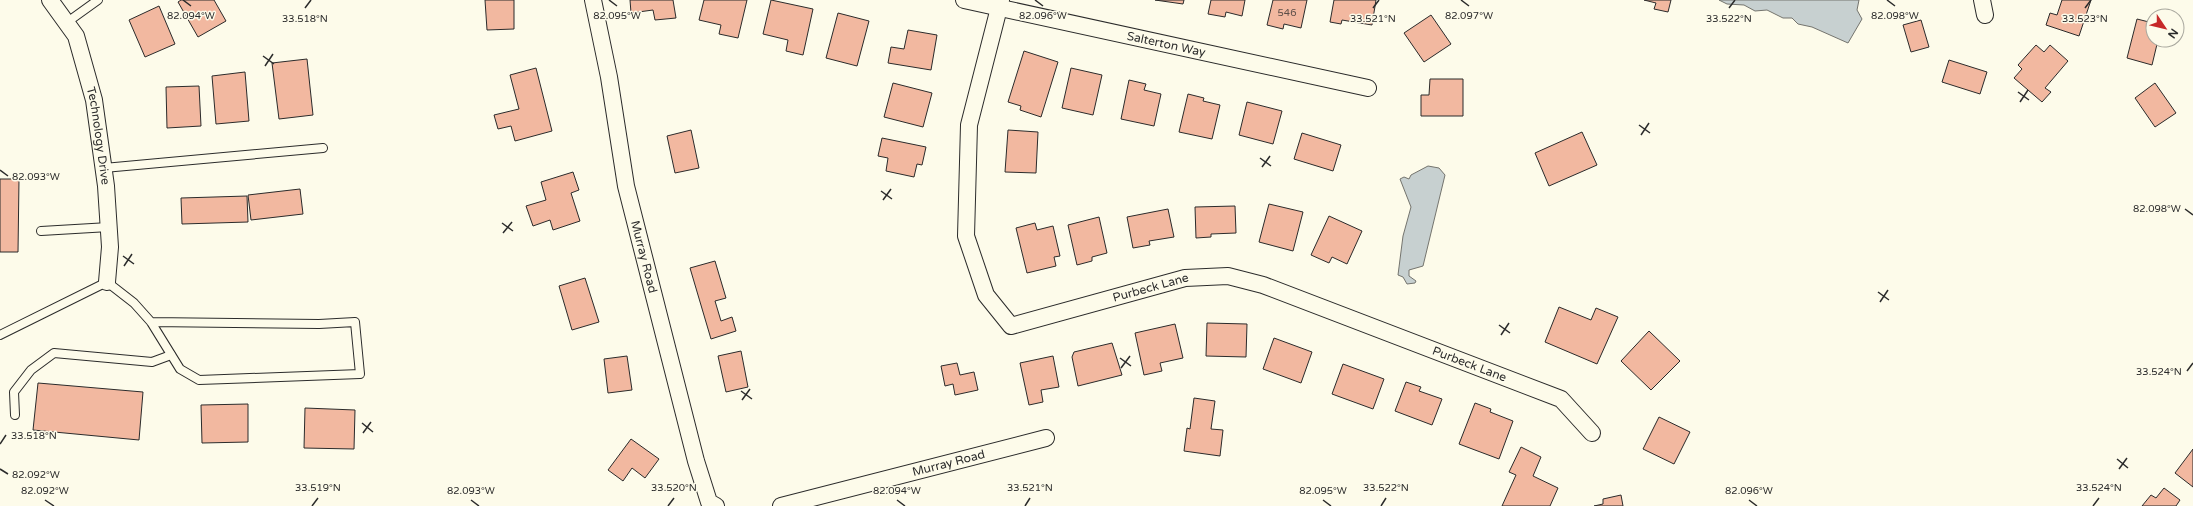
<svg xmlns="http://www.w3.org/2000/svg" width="2193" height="506" font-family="'Varela Round',sans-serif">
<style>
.water{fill:#c7d0d0;stroke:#74746e}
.building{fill:#f2b8a0;stroke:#2b2b2b}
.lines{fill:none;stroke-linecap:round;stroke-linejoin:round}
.service-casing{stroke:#2b2b2b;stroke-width:10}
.minor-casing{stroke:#2b2b2b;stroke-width:18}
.service{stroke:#fdfbea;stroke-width:8}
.minor{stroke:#fdfbea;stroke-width:16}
.ticks{fill:none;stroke:#2b2b2b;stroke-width:1.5}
.labels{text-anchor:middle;stroke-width:3;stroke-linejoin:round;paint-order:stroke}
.number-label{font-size:10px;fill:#5d4e48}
.street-label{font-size:12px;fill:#2b2b2b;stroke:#fdfbea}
.ticks-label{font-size:10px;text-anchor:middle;fill:#2b2b2b;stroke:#fdfbea;stroke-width:3;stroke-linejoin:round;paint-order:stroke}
</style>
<rect width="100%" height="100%" fill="#fdfbea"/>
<g class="water">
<polygon points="1719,0 1859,0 1857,10 1862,19 1848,43 1812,27 1798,24 1792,18 1783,18 1767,10 1755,11 1744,5 1727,4"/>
<polygon points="1428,166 1439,168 1445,175 1423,266 1409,270 1409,276 1416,281 1415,283 1407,284 1403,277 1398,275 1403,236 1411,207 1400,179 1404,177 1409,179 1411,175"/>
</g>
<g class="building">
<polygon points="181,0 214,0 226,21 198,37 178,2"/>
<polygon points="485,0 514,0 514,29 487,30"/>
<polygon points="630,0 673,0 676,18 655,20 653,10 631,13"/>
<polygon points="704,0 747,0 738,38 719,34 721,25 699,20"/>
<polygon points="771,0 813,9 803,55 786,51 788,40 763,34"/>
<polygon points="1155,0 1184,0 1183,4"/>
<polygon points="1211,0 1245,0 1242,16 1226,12 1225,17 1208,14"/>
<polygon points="1273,0 1307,0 1301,28 1284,24 1283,29 1267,25"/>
<polygon points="1334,0 1376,0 1372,25 1342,20 1341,24 1330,22"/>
<polygon points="1644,0 1671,0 1668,12 1654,9 1656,3"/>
<polygon points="2062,0 2091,0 2079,36 2046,25 2050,13 2057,15"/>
<polygon points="159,6 175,44 145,57 129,20"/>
<polygon points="838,13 869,21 857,66 826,58"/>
<polygon points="1431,15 1451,44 1424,62 1404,33"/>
<polygon points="2137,19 2153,23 2153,40 2158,40 2152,65 2127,58"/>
<polygon points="1921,20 1929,47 1911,52 1903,25"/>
<polygon points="908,30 937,35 931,70 888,63 891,47 904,49"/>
<polygon points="2036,45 2044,52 2050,45 2068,61 2045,88 2051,92 2042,102 2014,78 2022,69 2018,65"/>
<polygon points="1024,51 1058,62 1041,117 1020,110 1021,106 1008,102"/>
<polygon points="307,59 313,115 279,119 272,63"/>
<polygon points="1949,60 1987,72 1980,94 1942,82"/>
<polygon points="536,68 552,131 515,141 511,126 498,129 494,115 519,109 510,75"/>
<polygon points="1071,68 1102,75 1093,115 1062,108"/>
<polygon points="245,72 249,121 216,124 212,76"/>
<polygon points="1430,79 1463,79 1463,116 1421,116 1421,95 1429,95"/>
<polygon points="1129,80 1146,84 1144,90 1161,94 1154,126 1121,119"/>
<polygon points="893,83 932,93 923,127 884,117"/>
<polygon points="2155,83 2176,113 2155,127 2135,98"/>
<polygon points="199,86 201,126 167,128 166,87"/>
<polygon points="1188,94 1204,98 1203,101 1220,105 1212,139 1179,132"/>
<polygon points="1247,102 1282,111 1273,144 1239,135"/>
<polygon points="691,130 699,168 675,173 667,136"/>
<polygon points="1008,130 1038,132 1036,173 1005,172"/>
<polygon points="1582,132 1597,165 1549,186 1535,153"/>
<polygon points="1302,133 1341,145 1333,171 1294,159"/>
<polygon points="882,138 926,147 922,165 917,164 914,177 886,171 888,158 878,156"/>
<polygon points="573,172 579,190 571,193 580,221 553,230 550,220 533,226 526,206 546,200 541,182"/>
<polygon points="0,179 19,179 18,252 0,252"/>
<polygon points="300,189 303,214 251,220 248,195"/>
<polygon points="247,196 248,222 182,224 181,198"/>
<polygon points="1269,204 1303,212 1293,251 1259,242"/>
<polygon points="1235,206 1236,233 1211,234 1211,237 1196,238 1195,207"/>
<polygon points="1168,209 1174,237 1149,241 1150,245 1133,248 1127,217"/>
<polygon points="1329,216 1362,231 1347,264 1332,257 1329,263 1311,255"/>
<polygon points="1099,217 1107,253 1092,257 1092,261 1077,265 1068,225"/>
<polygon points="1035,223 1037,230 1053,226 1060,256 1054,257 1056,266 1027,273 1016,228"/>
<polygon points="715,261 726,298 715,301 721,321 732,317 736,331 711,339 690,268"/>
<polygon points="585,278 599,322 572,330 559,286"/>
<polygon points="1559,307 1591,320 1596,308 1618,317 1597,364 1545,342"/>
<polygon points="1207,323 1247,324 1246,357 1206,356"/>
<polygon points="1175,324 1183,358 1160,363 1162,371 1144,375 1135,333"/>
<polygon points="1649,331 1680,361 1651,390 1621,361"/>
<polygon points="1274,338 1312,352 1301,383 1263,369"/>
<polygon points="1112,343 1122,375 1078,386 1072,357 1074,352"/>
<polygon points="741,351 748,387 726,392 718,356"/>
<polygon points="627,356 632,390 608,393 604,359"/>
<polygon points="1053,356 1059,387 1041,390 1043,402 1029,405 1020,363"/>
<polygon points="957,363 960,375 974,372 978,390 955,395 953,384 945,386 941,366"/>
<polygon points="1343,364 1384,379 1373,409 1332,394"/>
<polygon points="1406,382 1421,387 1419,391 1442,399 1432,425 1395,411"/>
<polygon points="38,383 143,392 139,440 33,430"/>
<polygon points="1194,398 1215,401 1211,429 1223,430 1220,456 1184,451 1187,428 1190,429"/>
<polygon points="1475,403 1491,409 1490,412 1513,421 1499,459 1459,444"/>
<polygon points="248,404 248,442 202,443 201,405"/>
<polygon points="305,408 355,410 354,449 304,448"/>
<polygon points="1659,417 1690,432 1674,464 1643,449"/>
<polygon points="631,439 659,459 645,478 632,468 623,481 608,470"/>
<polygon points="1521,447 1541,457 1533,476 1558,488 1550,506 1502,506 1516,475 1509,472"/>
<polygon points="2193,449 2193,487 2175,473"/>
<polygon points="2164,488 2180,500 2176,506 2142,506 2151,495 2156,498"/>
<polygon points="1621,495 1623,506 1594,506 1603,504 1603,499"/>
</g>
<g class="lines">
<defs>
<g id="service">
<polyline points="66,23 98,0"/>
<polyline points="104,168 323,148"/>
<polyline points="41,231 109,227"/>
<polyline points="0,335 107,282 134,303 151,322 180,369 199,380 360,374 355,322 319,324 151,322"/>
<polyline points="15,415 14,392 31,370 54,353 152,362 171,355"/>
</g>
<g id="minor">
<path id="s1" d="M50,0L76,36L94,100L106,186L110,247L107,282"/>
<path id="s2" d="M593,0L609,77L626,186L696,461L709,502L716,506"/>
<path id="s3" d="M964,0L1368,88"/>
<path id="s4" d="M1001,0L969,125L966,236L986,295L1011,326L1185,278L1228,276L1263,285L1561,399L1592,433"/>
<polyline points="1982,0 1985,15"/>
<path id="s5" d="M781,506L1046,438"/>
</g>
</defs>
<use href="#service" class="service-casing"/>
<use href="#minor" class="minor-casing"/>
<use href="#service" class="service"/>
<use href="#minor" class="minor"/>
</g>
<path class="ticks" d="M183,0L191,6M609,0L617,6M1035,0L1043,6M1461,0L1469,6M1887,0L1895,6M305,8L311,0M1373,8L1379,0M1729,8L1735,0M2085,8L2091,0M263,56L274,64M265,66L273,54M2018,92L2029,100M2020,102L2028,90M1639,125L1650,133M1641,135L1649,123M1260,158L1271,166M1262,167L1270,156M0,170L8,176M881,191L892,199M883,200L891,189M2185,209L2193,215M502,223L513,231M503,233L512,222M123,256L134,264M124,266L132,254M1878,292L1889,300M1880,302L1888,290M1499,325L1510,333M1501,335L1509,323M1120,358L1131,366M1121,368L1130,356M2187,371L2193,363M741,391L752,399M742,400L750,389M362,423L373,432M363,433L371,422M0,444L6,435M2117,459L2128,468M0,469L8,474M2119,469L2127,458M45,500L54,506M471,500L479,506M897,500L905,506M1323,500L1331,506M1749,500L1757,506M312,506L318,498M668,506L674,498M1025,506L1030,498M1381,506L1386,498M2093,506L2099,498"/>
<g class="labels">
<g class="number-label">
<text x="1287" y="16">546</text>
</g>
<g class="street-label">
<text dy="4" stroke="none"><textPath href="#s3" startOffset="207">Salterton Way</textPath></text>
<text dy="4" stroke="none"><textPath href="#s1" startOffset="147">Technology Drive</textPath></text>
<text dy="4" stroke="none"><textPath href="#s2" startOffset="262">Murray Road</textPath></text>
<text dy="4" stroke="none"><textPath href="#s4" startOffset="487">Purbeck Lane</textPath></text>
<text dy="4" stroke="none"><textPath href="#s4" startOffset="823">Purbeck Lane</textPath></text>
<text dy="4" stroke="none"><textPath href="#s5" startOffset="173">Murray Road</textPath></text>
</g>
</g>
<g class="ticks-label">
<text x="191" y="19">82.094°W</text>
<text x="1043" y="19">82.096°W</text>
<text x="617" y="19">82.095°W</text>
<text x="1469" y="19">82.097°W</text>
<text x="1895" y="19">82.098°W</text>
<text x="305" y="22">33.518°N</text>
<text x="1373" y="22">33.521°N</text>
<text x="1729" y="22">33.522°N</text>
<text x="2085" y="22">33.523°N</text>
<text x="36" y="180">82.093°W</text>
<text x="2157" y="212">82.098°W</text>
<text x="2159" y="375">33.524°N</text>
<text x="34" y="439">33.518°N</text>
<text x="36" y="478">82.092°W</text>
<text x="318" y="491">33.519°N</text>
<text x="674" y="491">33.520°N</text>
<text x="1030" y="491">33.521°N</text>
<text x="1386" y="491">33.522°N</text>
<text x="2099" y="491">33.524°N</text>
<text x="45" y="494">82.092°W</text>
<text x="471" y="494">82.093°W</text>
<text x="897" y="494">82.094°W</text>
<text x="1323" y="494">82.095°W</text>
<text x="1749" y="494">82.096°W</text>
</g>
<g transform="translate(2165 28) rotate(125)"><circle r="19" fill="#fdfbea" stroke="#a9a89e"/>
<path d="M0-3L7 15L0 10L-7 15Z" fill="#c62828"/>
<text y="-6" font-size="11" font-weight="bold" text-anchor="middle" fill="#2b2b2b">N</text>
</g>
</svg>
